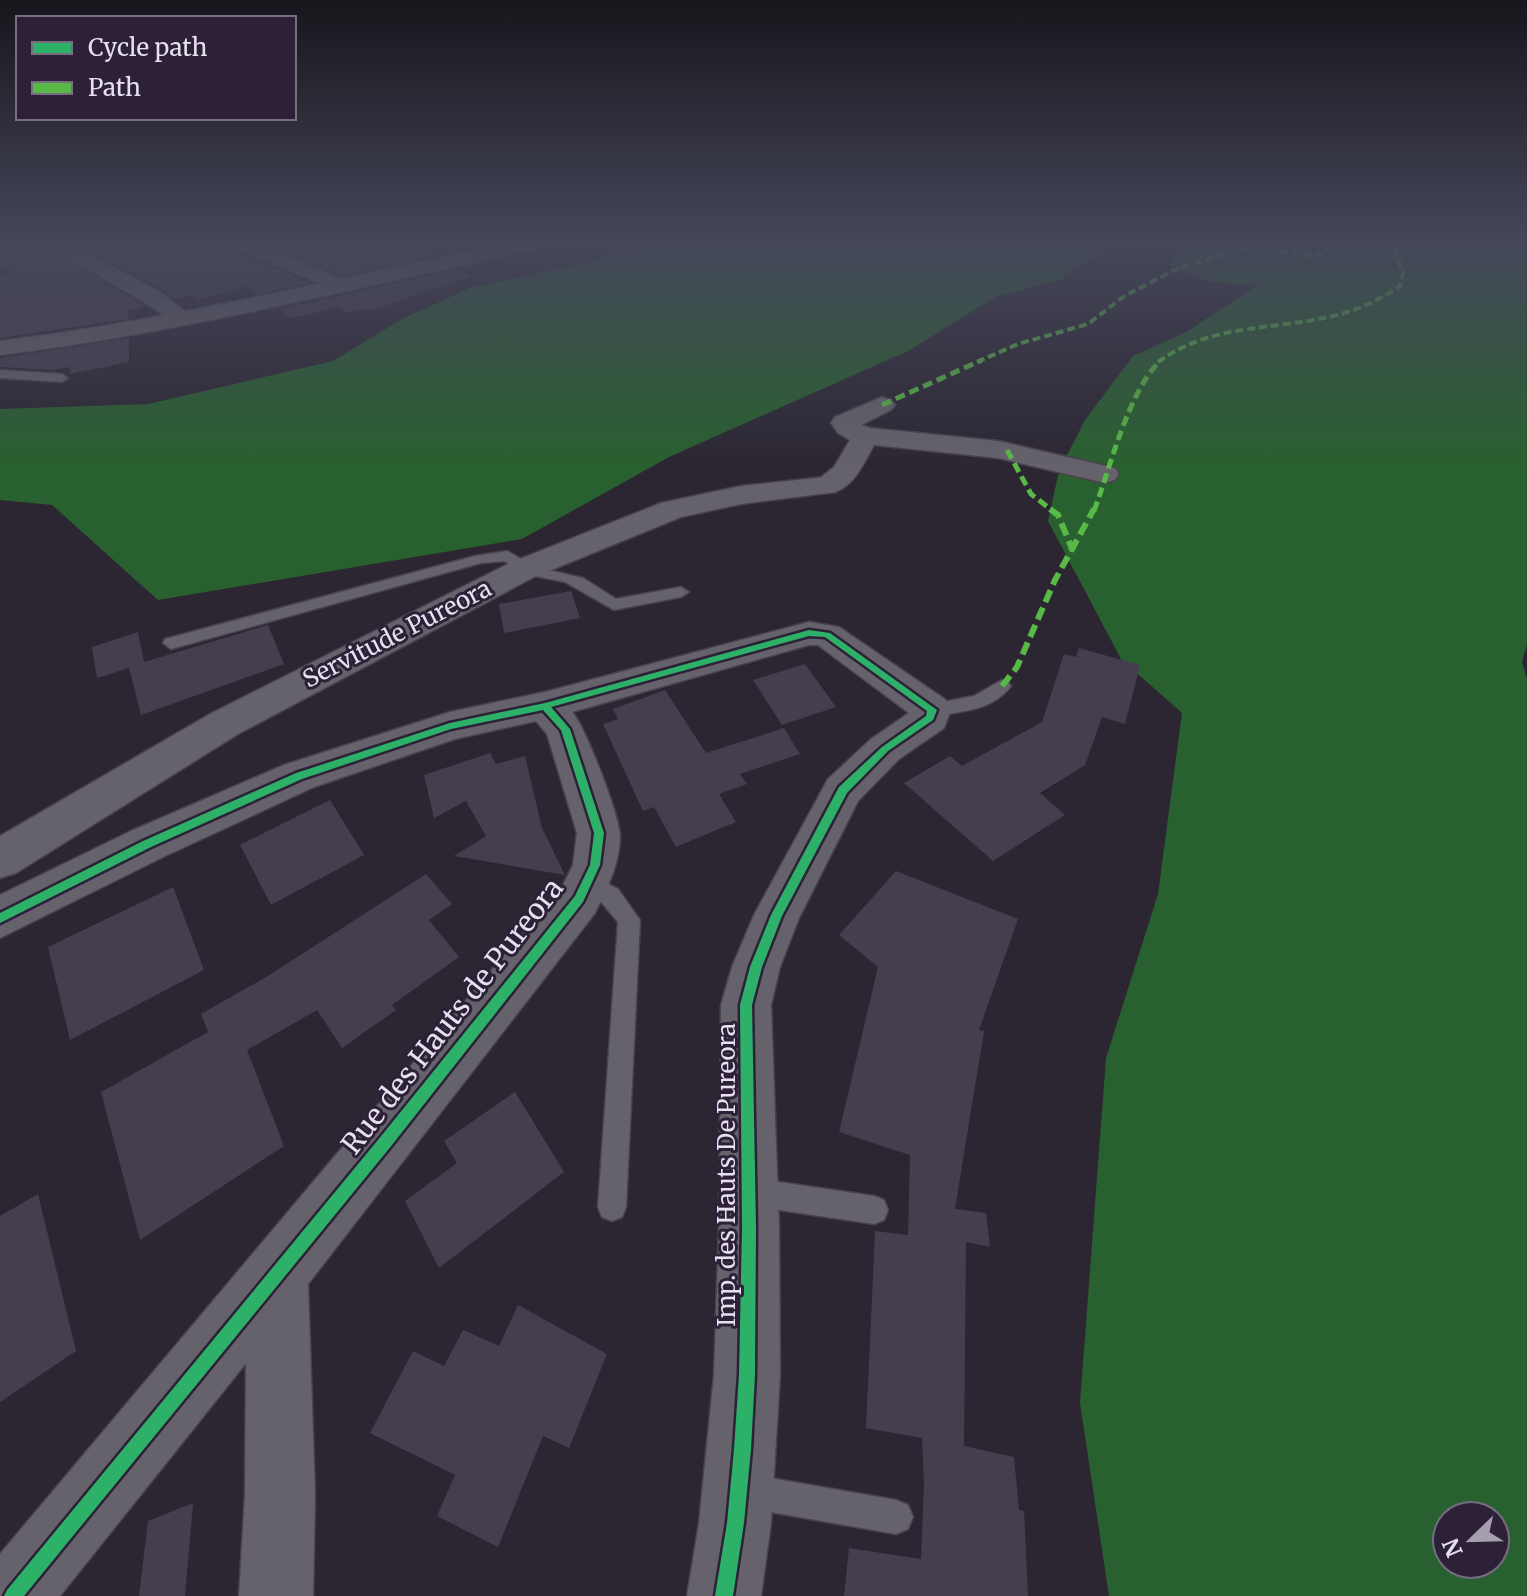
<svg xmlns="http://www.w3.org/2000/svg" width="1527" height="1596" font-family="Merriweather,serif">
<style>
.forest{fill:#29602f;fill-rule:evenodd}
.building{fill:#463d4f}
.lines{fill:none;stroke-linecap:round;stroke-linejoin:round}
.service-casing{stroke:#47424d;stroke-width:3}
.minor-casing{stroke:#47424d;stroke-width:3}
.secondary-casing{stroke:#47424d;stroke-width:3}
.service{fill:#66626b;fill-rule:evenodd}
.minor{fill:#66626b;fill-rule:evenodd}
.secondary{fill:#66626b;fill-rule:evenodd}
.quiet-far2{stroke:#58b947;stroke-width:4;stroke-dasharray:8 4;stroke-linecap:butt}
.quiet-far1{stroke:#58b947;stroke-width:5;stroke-dasharray:10 5;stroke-linecap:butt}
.quiet{stroke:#58b947;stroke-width:6;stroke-dasharray:13 6;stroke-linecap:butt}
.cycleway-casing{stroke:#2c2137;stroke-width:5}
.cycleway{fill:#2db169;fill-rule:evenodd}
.labels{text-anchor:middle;stroke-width:6;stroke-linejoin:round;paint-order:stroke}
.street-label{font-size:24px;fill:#e7e0ef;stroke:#2c2137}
.near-street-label{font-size:28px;fill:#e7e0ef;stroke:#2c2137}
</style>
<rect width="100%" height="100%" fill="#2c2632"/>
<g class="forest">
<polygon points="639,243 1103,243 1104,252 1061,279 995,297 908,351 669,457 522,539 158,600 52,505 0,500 0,409 148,404 333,361 402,319 470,288 593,261"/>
<path d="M1185,243H1527V644L1522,662L1527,679V1596H1109L1080,1403L1106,1058L1158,894L1182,713L1121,659L1048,521L1059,471L1085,420L1133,356L1186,332L1256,286L1208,281L1168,265ZM1447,1516H1495V1564H1447Z"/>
</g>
<g class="building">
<polygon points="0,243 39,243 145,306 128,311 129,319 0,338 0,276 14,272 0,264"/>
<polygon points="72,243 228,243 232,250 310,283 257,294 246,286 199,300 190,295 174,299 158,287"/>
<polygon points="263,243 415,243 436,255 342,276"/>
<polygon points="460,269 472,276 368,311 364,309 348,313 339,307 291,318 279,309"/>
<polygon points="129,338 129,362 70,374 69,367 53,370 0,367 0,358"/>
<polygon points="571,591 580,618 504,633 499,604"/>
<polygon points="268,625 284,664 141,715 129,668 97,678 92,647 138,632 144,662"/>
<polygon points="1079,648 1140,665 1125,724 1102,717 1085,765 1040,793 1065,815 993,861 904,783 950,756 962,766 1042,722 1064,654 1076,657"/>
<polygon points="805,664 836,707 782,725 753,680"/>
<polygon points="665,690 706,753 784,728 800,754 740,774 747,784 719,794 736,822 676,847 654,807 643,811 603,724 618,719 613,709"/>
<polygon points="490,753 496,764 525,756 542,828 565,875 454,856 486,836 466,801 434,818 424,775"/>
<polygon points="330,800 364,855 271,905 240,845"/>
<polygon points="896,871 1018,919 979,1030 984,1031 955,1209 986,1213 990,1247 966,1242 964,1446 1014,1457 1019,1510 1024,1511 1028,1596 844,1596 849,1548 921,1559 924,1485 922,1438 866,1428 875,1231 908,1235 910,1155 839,1132 878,967 839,935"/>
<polygon points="426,874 452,904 429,920 459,957 392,1005 396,1010 342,1048 317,1010 247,1050 284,1146 140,1240 101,1092 208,1032 201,1014 268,976"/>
<polygon points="173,887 204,970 70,1040 48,947"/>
<polygon points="515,1092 564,1172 439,1268 405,1201 457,1163 444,1141"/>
<polygon points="38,1194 76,1351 0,1402 0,1216"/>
<polygon points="518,1305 607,1354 569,1448 543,1436 498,1547 437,1516 455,1475 370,1433 413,1351 444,1366 463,1330 499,1346"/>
<polygon points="193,1503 185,1596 139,1596 148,1521"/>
</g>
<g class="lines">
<defs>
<g id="service">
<polygon points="0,370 62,374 68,378 62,382 0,378"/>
<polygon points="507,551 535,567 583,578 616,599 681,587 689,592 681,597 614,610 565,582 525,574 504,561 481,563 171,649 163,643 165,639 475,556"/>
<path d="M1002,680L1008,682L1011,686C992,711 960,712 932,716L923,710L932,704L974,696Z"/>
<polygon points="587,873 618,889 640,920 626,1207 622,1217 612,1221 602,1217 598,1207 618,922 602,903 579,888 576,882 579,876"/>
<polygon points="752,1178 874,1196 884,1200 888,1210 884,1220 874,1224 752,1206 742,1202 738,1192 742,1182"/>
<polygon points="747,1474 896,1500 908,1505 913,1517 908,1529 896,1534 747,1508 735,1503 730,1491 735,1479"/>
</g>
<g id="minor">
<polygon points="42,243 66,243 157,290 194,318 191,323 175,323 141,300"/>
<polygon points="231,243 256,243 347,281 350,285 347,289 333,289 233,247"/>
<path d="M882,397L891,400L895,405L891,410L861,425L870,428L998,441L1115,468L1119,474L1115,480L1105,483L998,458L874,445C861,469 848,500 815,492L810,486L834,467L850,440L838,433L831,423L835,417Z"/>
<path d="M809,622L839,627L946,700L951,710L944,728L899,759L858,801L799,918L780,967L771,1005L779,1227L780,1375L771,1523L761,1596H687L699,1523L714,1375L719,1227L721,1005L732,967L754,915L828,779L871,739L909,713L818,645H809L572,712C585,726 621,819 620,838C619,866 607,888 595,913L308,1284L315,1495L313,1596H239L245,1495L246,1363L60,1596H0V1554L563,885L573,865L577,833L547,734L536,721L455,739L314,787L163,857L0,938V895L131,831L284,765L450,712L545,692Z"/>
</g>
<g id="secondary">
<path d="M508,243H545L535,249C358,287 180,333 0,355V341C171,320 340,278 508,243Z"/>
<polygon points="825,477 836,480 840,486 836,492 741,504 681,517 534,577 238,734 16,873 0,878 0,836 210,714 510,563 661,503 741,486"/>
</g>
</defs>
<use href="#service" class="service-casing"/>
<use href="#minor" class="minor-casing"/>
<use href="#secondary" class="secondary-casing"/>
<use href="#service" class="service"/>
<use href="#minor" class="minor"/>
<use href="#secondary" class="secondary"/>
<g class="quiet-far2">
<path d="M1272,243L1274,248C1293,255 1325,262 1338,243"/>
<polyline points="977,362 1018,344 1088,324 1123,297 1172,271 1230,252 1279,243"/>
<path d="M1158,362C1217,320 1278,332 1344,313C1365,307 1382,298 1400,286L1403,273L1393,243"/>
</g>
<g class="quiet-far1">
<polyline points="882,405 982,360"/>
<polyline points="1007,450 1031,494 1053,511"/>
<path d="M1094,511C1110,469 1128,391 1161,360"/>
</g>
<g class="quiet">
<polyline points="1050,509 1058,515 1073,551"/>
<polyline points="1002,686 1017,667 1055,580 1094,509"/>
</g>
<defs>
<polygon id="cycleway" points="809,630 830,633 937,710 933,720 888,751 847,793 782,916 762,967 752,1005 756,1227 755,1375 751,1449 744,1523 733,1596 715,1596 727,1523 734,1449 739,1375 742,1227 740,1005 750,967 771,915 839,787 882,747 926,716 927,711 825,637 809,636 551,707 570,729 604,833 600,865 583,902 392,1145 24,1596 4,1596 7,1590 382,1135 575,896 590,865 594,833 561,730 543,710 451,729 302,779 151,847 0,923 0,913 143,841 296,773 450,723 545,703"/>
</defs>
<use href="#cycleway" class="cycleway-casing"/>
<use href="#cycleway" class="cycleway"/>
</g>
<linearGradient id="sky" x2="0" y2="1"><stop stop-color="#18151c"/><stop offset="0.52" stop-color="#45475a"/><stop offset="1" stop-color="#45475a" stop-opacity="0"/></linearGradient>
<rect width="1527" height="466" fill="url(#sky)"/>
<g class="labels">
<g class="street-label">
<text transform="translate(397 634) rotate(-27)" y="8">Servitude Pureora</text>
<text transform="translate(727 1175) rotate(-90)" y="8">Imp. des Hauts De Pureora</text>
</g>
<g class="near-street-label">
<text transform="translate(452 1016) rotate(-52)" y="10">Rue des Hauts de Pureora</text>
</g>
</g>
<rect x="16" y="16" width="280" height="104" fill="#2c2137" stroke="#776d81" stroke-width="2"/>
<rect x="32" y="42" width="40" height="12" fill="#2db169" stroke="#776d81" stroke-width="2"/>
<text x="88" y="56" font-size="24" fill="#e7e0ef">Cycle path</text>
<rect x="32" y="82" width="40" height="12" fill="#58b947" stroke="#776d81" stroke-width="2"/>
<text x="88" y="96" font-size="24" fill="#e7e0ef">Path</text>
<g transform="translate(1471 1540) rotate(247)"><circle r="38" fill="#2c2137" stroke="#776d81" stroke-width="2"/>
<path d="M0-6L14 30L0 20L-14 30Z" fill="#a69fad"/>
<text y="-12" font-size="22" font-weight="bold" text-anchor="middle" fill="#e7e0ef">N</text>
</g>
</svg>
